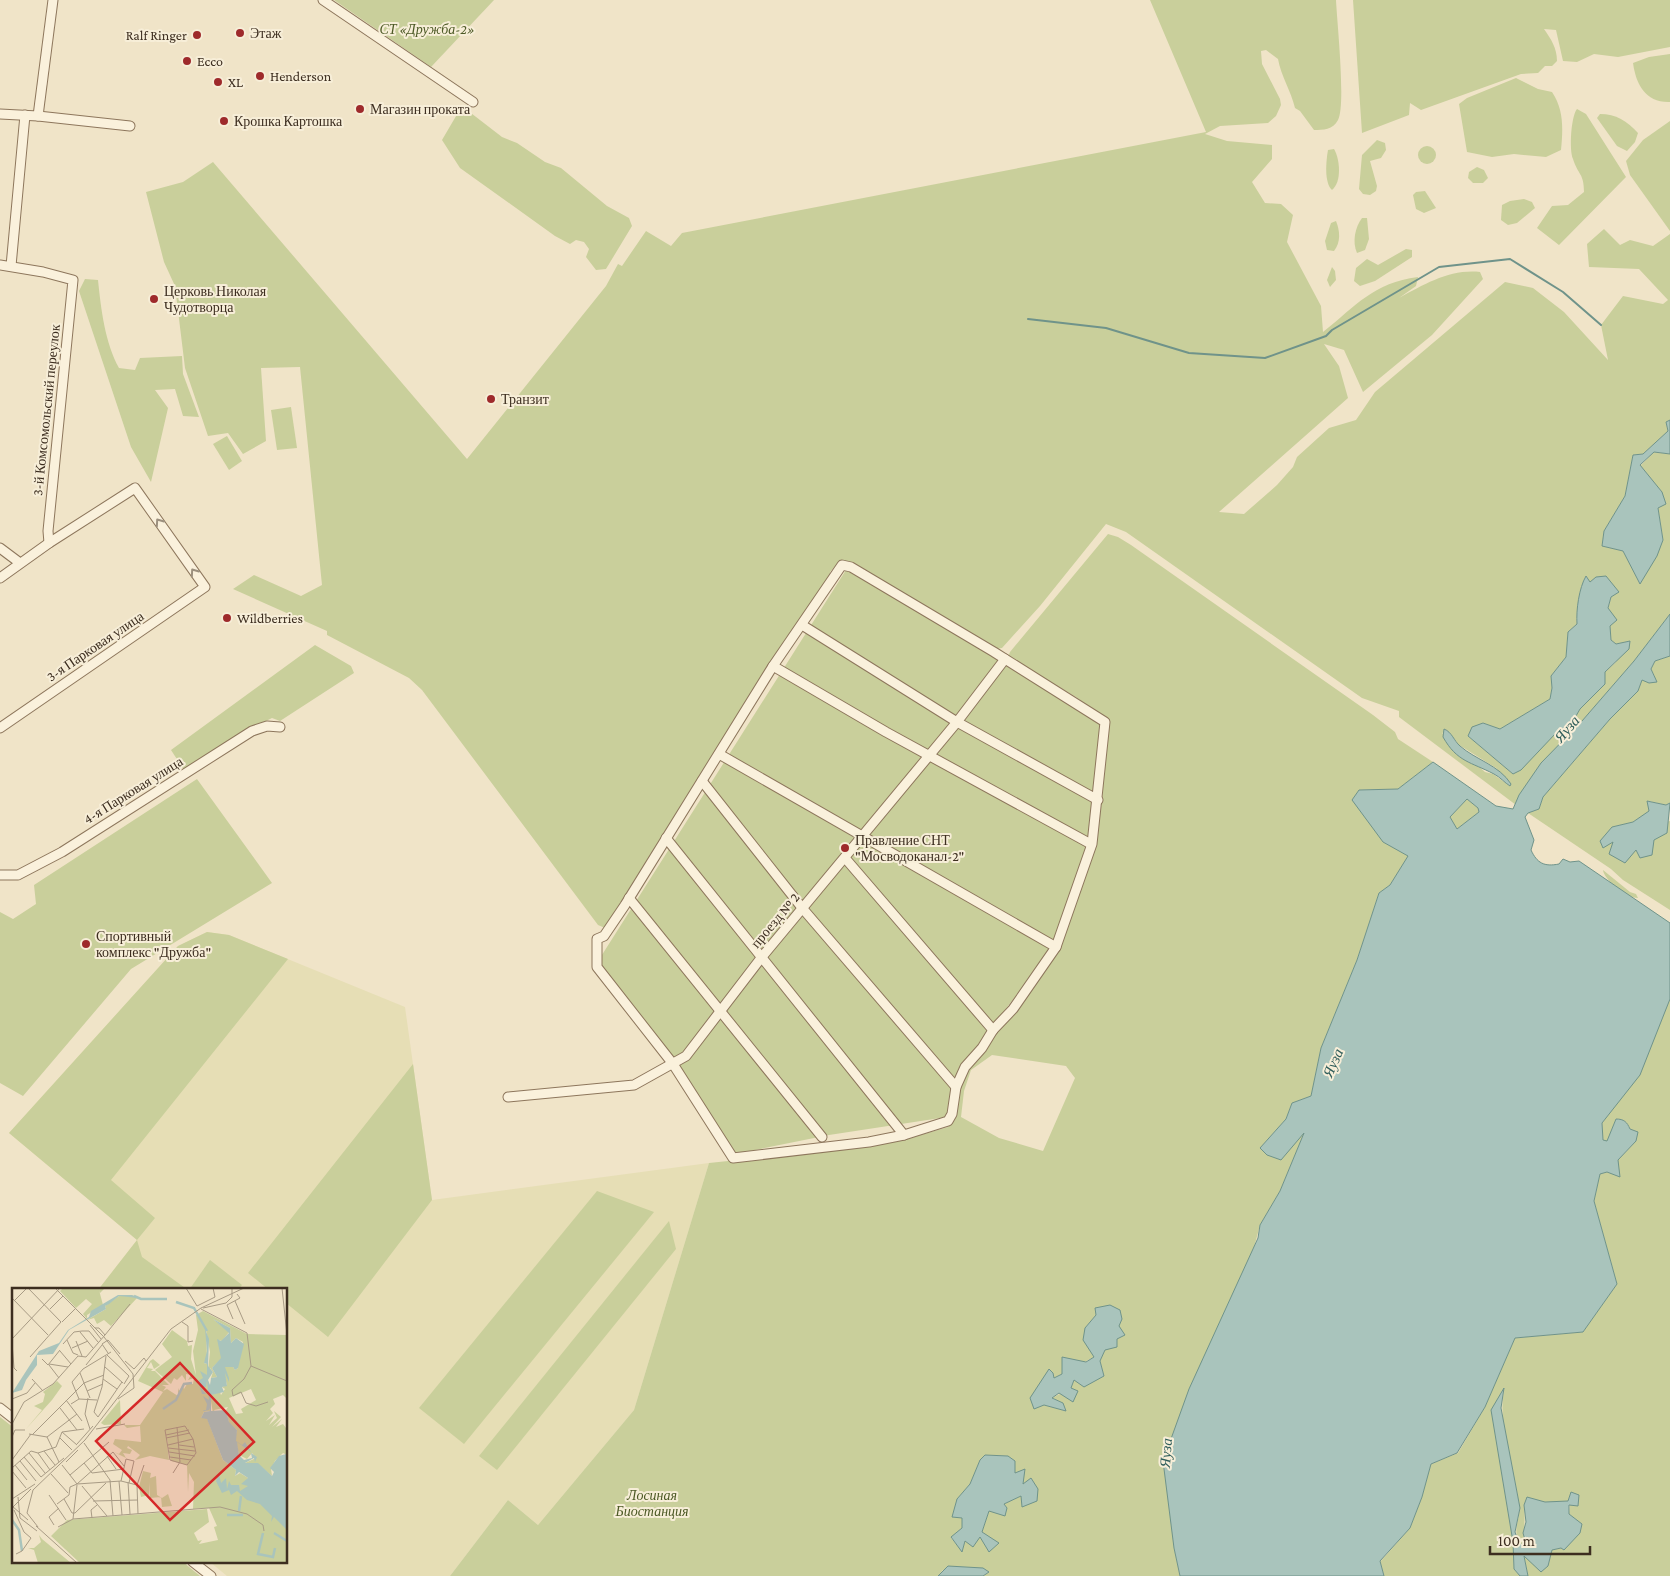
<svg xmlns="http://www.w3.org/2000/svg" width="1670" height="1576" font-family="'Crimson Pro',serif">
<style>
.farmland{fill:#e6deb5}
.green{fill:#c9cf9b;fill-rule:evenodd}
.water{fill:#a9c4bc;stroke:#6f938a;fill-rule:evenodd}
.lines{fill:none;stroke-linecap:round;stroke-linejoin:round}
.stream{stroke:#6f938a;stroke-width:2}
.minor-casing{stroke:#8d765c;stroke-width:11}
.minor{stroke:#faf1dc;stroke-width:9}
.oneway{stroke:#9c907e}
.poi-dot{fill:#9e2a2b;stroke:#f7eed8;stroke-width:2}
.labels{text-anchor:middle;stroke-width:4;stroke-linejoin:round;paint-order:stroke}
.park-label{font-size:14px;font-style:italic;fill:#4d5a26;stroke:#f7eed8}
.poi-label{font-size:14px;fill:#3d2e20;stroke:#f7eed8;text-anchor:start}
.street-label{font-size:14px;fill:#3d2e20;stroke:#f7eed8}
.water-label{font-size:15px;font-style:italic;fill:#2f5d5a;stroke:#f7eed8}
.inset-river{fill:none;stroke:#a9c4bc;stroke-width:2.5}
.inset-road{fill:none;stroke:#a89b85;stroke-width:1}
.view{fill:#d62828;fill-opacity:0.15;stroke:#d62828;stroke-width:2.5}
.inset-edge{fill:none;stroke:#3d2e20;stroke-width:2.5}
</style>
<rect width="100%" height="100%" fill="#f0e4c8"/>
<polygon class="farmland" points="207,932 229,935 405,1007 432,1200 709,1163 634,1410 538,1525 508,1500 450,1576 227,1576 210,1562 286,1562 286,1290 98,1290 137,1240 9,1133 178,946"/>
<g class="green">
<polygon points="334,0 494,0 431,67"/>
<path d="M1150,0H1336C1337,22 1346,105 1338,120C1333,130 1323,130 1314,130L1300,111L1295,108C1291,91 1281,76 1278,59L1266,50L1261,51L1262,64L1280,99L1281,105L1276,116L1268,123L1220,126L1205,134L1227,141L1272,145V159L1252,182L1265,203L1281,204L1293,215L1287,242L1321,306L1323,332C1357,305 1373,283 1418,277L1416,286L1399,298C1425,284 1450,269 1480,272L1483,279L1432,335L1363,392L1344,350L1324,344L1339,366L1348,398L1219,512L1244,514L1277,485L1293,467L1297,457L1329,428L1356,420L1375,392L1505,282L1533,288L1564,312L1608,360L1601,325L1623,296L1663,304L1668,300L1639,269L1589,267L1587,244L1604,229L1620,245L1630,240L1653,246L1670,234V420L1666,422L1668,431L1643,454L1633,455L1625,496L1604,531L1602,546L1623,551L1640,584L1663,540L1658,507L1662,492L1640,466L1654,452L1670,454V614L1634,661L1582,721L1561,742L1519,795L1516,805L1399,717V711L1362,698L1126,532L1106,524L1040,606L1002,648L996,649L843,562L838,563L830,572V579L605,928L598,925L422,690L409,678L327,635V631L233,589L254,575L301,596L322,585L300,367L261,368L266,441L243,454L228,433L208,436L185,368L175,286L164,262L146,192L183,182L213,162L467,459L606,286L618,264L622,266L646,231L671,246L682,233L1206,132ZM1586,576L1590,582L1611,597L1608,609L1611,640L1616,644L1630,641L1615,663L1605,672V684L1580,709L1572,723L1556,733L1513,774L1468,736L1483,723L1500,729L1550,699L1552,688L1551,676L1566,657L1568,632L1577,624C1576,611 1579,588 1586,576ZM1448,731L1459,745L1496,768L1510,786L1493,774L1485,772L1442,733Z"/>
<path d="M1353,0H1670V47L1618,57L1594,54L1577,62L1563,61L1556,30L1544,29C1551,39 1557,48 1557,61L1552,66H1545L1538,73L1521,74L1421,110L1410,103L1409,115L1362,133Z"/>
<path d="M1670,54V102C1646,103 1636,85 1633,63L1649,57Z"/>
<path d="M1516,78L1538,89L1552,92C1564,110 1563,129 1561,150L1546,157L1514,154L1492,157L1467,152L1459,104L1467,98Z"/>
<path d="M1577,109L1586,114L1626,177L1559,245L1537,228L1552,206L1568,205L1584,192C1584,173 1578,175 1573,159C1569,150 1571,116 1577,109Z"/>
<polygon points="467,110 502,137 517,143 545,162 561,168 607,206 629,218 632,226 606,269 596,270 586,257 589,249 584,242 576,240 570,244 555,236 460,168 442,140 459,111"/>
<path d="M1600,114C1616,114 1627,121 1638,133L1635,142L1627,151L1617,146L1597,118Z"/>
<polygon points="1670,121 1670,231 1630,175 1626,161 1643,140"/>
<polygon points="1377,140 1385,143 1386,150 1381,158 1370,161 1377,186 1376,191 1370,195 1363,194 1359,189 1362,155"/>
<circle cx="1427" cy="155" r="9"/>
<path d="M1334,149C1340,159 1342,182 1332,190C1324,183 1326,161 1328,150Z"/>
<polygon points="1477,167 1484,170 1488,178 1483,183 1473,183 1468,178 1469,172"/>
<polygon points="1425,191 1436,208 1424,213 1416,209 1413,195 1416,192"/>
<polygon points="1524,199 1532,202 1535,208 1517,223 1508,225 1501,220 1502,205 1510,201"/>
<path d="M1362,218H1367L1369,239L1365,250L1357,253C1352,242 1355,227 1362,218Z"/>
<path d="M1336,221C1340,231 1341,242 1334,251L1327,250L1325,241L1331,223Z"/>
<polygon points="1406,249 1412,250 1412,257 1375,281 1360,286 1354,281 1356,268 1367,259 1378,265"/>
<polygon points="1332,267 1335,271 1336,280 1330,287 1327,280"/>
<path d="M85,279L98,280C101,309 105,343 119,368L135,370L140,358L182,356L183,374L199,417L183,416L175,389L155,390L168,408L151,482L131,447L79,291Z"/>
<polygon points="291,407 297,448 277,450 271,410"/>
<polygon points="227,436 242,461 229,470 213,444"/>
<path d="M1108,534L1118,537L1131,545L1373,715L1395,732L1398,739L1433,762L1398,789L1359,790L1383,842L1409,856L1390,885L1379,893L1357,960L1321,1048L1311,1096L1292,1103L1286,1119L1260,1148L1305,1131L1280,1191L1260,1225L1174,1548L1180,1576H983L989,1572L943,1570L938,1576H450L508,1500L538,1525L634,1410L709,1163L870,1146L907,1139L948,1127L956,1117L960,1089L967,1068L1030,992L1058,948L1095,848L1102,800L1108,721L1076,697L1008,657L1010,652ZM992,1055L1066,1066L1075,1078L1043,1151L999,1138L961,1117L964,1091L971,1070ZM1096,1315L1105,1350L1100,1361L1104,1376L1074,1380L1071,1388L1052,1398L1063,1403L1066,1411L1044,1405L1054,1378L1094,1357L1085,1328ZM985,1455L1008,1456L1014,1473L1022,1485L1031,1479L1021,1496L1004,1504L1007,1508L989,1511L982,1532L998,1544L989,1551L980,1537L965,1541L962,1551L951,1538L962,1528V1518L957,1499L970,1484L980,1460Z"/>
<polygon points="846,570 993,656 1101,724 1090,835 1054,946 962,1066 950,1113 947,1117 829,1135 735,1154 601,968 600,958"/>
<polygon points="315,645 351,666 354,673 280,721 272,718 252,728 184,770 171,750"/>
<polygon points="1670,656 1670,803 1666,805 1648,801 1650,811 1633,822 1612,827 1613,842 1636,850 1654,840 1666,822 1670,821 1670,910 1623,880 1611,869 1528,813 1539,809 1543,797 1610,719 1638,691 1642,680 1655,677 1651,669 1655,661"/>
<polygon points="197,779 272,883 131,969 23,1096 0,1083 0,912 13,919 36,904 34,885"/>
<polygon points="1467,799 1478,808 1479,812 1457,829 1450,817"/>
<path d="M1603,870L1630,892L1636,894L1638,898C1627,898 1604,880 1603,870Z"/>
<polygon points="207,932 229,935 288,959 111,1180 155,1218 137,1240 142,1257 188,1290 98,1290 137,1240 9,1133 178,946"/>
<path d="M1670,999V1576H1528L1524,1555L1548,1566L1552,1550L1561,1548L1581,1524L1569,1514L1571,1493L1568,1501L1524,1505C1526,1521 1522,1533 1527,1547L1519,1543C1512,1525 1521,1521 1519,1505C1515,1468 1497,1428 1504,1390L1492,1410L1513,1542L1514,1569L1520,1576H1384L1380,1562L1410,1528L1422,1497L1431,1464L1458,1453L1485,1407L1515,1338L1583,1332L1617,1284L1594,1201L1600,1174L1607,1172L1636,1141C1631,1131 1629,1119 1616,1119L1607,1142L1603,1140L1602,1123L1615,1106Z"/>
<polygon points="413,1064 432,1200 328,1337 286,1303 286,1290 269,1290 248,1273"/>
<polygon points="597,1191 654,1212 464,1444 419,1408"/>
<polygon points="669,1221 676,1249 497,1470 479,1456"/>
<polygon points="210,1260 242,1285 238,1290 189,1290"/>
<polygon points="0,1417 14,1428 14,1562 183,1562 200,1576 0,1576"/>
</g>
<g class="water">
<polygon points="1670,420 1670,454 1654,452 1640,465 1662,492 1666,504 1658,508 1663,540 1657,556 1640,584 1623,551 1602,546 1604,531 1625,496 1633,455 1643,454 1668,431 1666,422"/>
<path d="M1586,576L1590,582L1596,577L1606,576L1619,592L1611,597L1608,608L1617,620L1610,626L1611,640L1616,644L1630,641L1629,649L1605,672V684L1580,709L1572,723L1556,733L1521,770L1513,774L1468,736L1472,727L1483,723L1500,729L1550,699L1552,688L1551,676L1566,657L1568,632L1577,624C1576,610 1579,588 1586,576Z"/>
<path d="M1670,614V656L1655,661L1651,669L1657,682L1649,683L1642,680L1638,691L1610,719L1543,797L1539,809L1528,813L1525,817L1534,840L1531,850C1537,863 1544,867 1559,864L1563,859L1570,862L1579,861L1670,923V999L1640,1075L1602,1123L1603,1140L1607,1141L1616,1119C1624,1119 1627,1122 1630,1129L1638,1132L1636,1141L1618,1160L1620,1177L1607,1172L1600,1174L1594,1201L1617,1284L1583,1332L1515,1338L1485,1407L1457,1453L1431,1464L1422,1497L1410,1528L1380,1561L1384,1576H1180L1174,1548L1163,1461L1189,1389L1258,1238L1260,1225L1280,1191L1304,1133L1281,1160L1267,1155L1260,1148L1286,1119L1292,1103L1311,1096L1321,1048L1357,960L1379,893L1390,885L1408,856L1383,842L1352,800L1359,790L1398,789L1433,762L1496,806L1513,809L1519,795L1541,763L1582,721L1634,661ZM1467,799L1478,808L1479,812L1457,829L1450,817Z"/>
<path d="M1444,729C1452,732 1454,741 1460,746C1476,760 1499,765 1511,784L1510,786C1505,783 1500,777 1494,774C1471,762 1457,762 1443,737Z"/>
<polygon points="1647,801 1666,805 1670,803 1667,833 1654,840 1652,855 1640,858 1636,850 1625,863 1609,854 1613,842 1603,848 1600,841 1612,827 1633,822 1649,811"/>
<polygon points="1110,1305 1120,1310 1122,1319 1119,1326 1125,1335 1117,1339 1117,1347 1105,1350 1100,1361 1104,1376 1084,1387 1074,1380 1071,1388 1078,1391 1073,1402 1059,1393 1052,1398 1063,1403 1066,1411 1044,1405 1034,1409 1030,1398 1049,1369 1053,1373 1054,1378 1062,1374 1062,1357 1086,1362 1094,1357 1083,1340 1085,1328 1096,1315 1095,1308"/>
<polygon points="1504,1388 1501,1408 1520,1508 1515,1532 1519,1543 1527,1547 1523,1533 1526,1522 1524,1505 1527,1497 1545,1502 1568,1501 1571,1492 1579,1495 1578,1506 1569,1505 1569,1514 1582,1524 1580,1533 1564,1550 1561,1548 1552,1550 1548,1566 1541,1572 1524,1556 1528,1576 1520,1576 1514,1569 1513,1542 1491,1410"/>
<polygon points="985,1455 1008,1456 1015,1461 1015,1473 1025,1469 1023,1484 1031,1478 1038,1489 1037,1501 1022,1507 1021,1496 1004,1504 1007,1508 1005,1516 989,1511 982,1532 999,1543 989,1552 980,1537 973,1547 965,1541 962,1552 951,1537 962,1528 962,1518 952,1517 957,1499 970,1484 980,1460"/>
<polygon points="948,1566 983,1568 989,1572 983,1576 938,1576"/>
</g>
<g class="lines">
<polyline class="stream" points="1028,319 1106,328 1189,353 1265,358 1326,336 1332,330 1439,267 1510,259 1563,292 1601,325"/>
<defs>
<g id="minor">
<polyline points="323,0 473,102"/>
<polyline points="0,114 38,116 130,126"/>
<polyline points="38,116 53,0"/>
<polyline points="0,265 43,272 73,280 48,531 49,543"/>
<polyline points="11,266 25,115"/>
<polyline points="0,548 20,563"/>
<polygon points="842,565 851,567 994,652 1105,722 1092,844 1056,947 1013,1009 993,1030 982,1048 965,1067 956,1087 952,1114 948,1121 904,1135 869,1142 733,1158 673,1064 597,967 597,939 604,936 625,905 773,666"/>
<polyline points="0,578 49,543 135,488 205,587 0,728"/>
<polyline points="802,625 957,722 1098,800"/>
<polyline points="773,666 886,732 1089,843"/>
<polyline points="719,754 1056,947"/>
<polyline points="702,781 803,909 956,1087"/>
<polyline points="666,838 904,1135"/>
<polyline points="845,858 993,1030"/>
<polyline points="0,875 18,875 62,852 252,731 267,726 280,727"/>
<polyline points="629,898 822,1137"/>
<polyline points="508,1097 634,1085 686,1056 761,958 957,722 1005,659"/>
<polyline points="0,1408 14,1419"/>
<polyline points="193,1562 211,1576"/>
</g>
</defs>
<use href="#minor" class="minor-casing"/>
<use href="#minor" class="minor"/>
</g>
<defs><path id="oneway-chevron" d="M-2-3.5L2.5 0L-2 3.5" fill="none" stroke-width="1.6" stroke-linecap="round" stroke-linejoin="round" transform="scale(1.25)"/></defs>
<g class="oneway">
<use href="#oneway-chevron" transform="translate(159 522) rotate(-125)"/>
<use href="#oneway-chevron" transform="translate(194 572) rotate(-125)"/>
</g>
<g class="poi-dot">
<circle cx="240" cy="33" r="5"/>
<circle cx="197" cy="35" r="5"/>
<circle cx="187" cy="61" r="5"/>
<circle cx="260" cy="76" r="5"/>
<circle cx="218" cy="82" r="5"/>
<circle cx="360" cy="109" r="5"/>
<circle cx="224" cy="121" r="5"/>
<circle cx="154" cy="299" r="5"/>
<circle cx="491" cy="399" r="5"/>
<circle cx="227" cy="618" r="5"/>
<circle cx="845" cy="848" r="5"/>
<circle cx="86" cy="944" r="5"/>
</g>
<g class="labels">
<g class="park-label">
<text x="427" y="34">СТ «Дружба-2»</text>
<text x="652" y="1500">Лосиная<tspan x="652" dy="16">Биостанция</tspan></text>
</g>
<g class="poi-label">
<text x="250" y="38">Этаж</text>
<text x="187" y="40" text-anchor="end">Ralf Ringer</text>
<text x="197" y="66">Ecco</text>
<text x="270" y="81">Henderson</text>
<text x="228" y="87">XL</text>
<text x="370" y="114">Магазин проката</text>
<text x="234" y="126">Крошка Картошка</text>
<text x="164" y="296">Церковь Николая<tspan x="164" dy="16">Чудотворца</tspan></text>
<text x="501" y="404">Транзит</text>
<text x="237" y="623">Wildberries</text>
<text x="855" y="845">Правление СНТ<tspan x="855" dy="16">"Мосводоканал-2"</tspan></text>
<text x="96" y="941">Спортивный<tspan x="96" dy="16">комплекс "Дружба"</tspan></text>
</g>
<g class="street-label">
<text transform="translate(46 410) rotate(-84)" y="5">3-й Комсомольский переулок</text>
<text transform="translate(95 646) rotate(-34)" y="5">3-я Парковая улица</text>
<text transform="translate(133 790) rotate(-32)" y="5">4-я Парковая улица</text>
<text transform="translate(775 920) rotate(-50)" y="5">проезд № 2</text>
</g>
<g class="water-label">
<text transform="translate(1567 729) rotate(-49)" y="5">Яуза</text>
<text transform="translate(1333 1063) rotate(-66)" y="5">Яуза</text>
<text transform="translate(1166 1453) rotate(-85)" y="5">Яуза</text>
</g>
</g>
<g transform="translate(12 1288)">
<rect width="275" height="275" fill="#f0e4c8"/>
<path d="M51,0H95L98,1H92L88,5L87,2L91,17L75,27V31L71,26L80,16L74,11L64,20L48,3ZM107,8H122L125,10L99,38L92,32L85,36L82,30L75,32L94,21L93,18ZM191,23L235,46L274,47L275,111L271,107L261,111L263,116L258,121L261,125L254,133L263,127L257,137L265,130L262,123L269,129L260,139L270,131L264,139L271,136L274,140L275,124V167L271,165L263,173L259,181L260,188L246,176L233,175L244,170L240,165L235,171L227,167L223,150L225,142L217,135L214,122L216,119L202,122L206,129L213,130L208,134L209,141L203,138L198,107L208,104L209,107L213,101L210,99L215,97L208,72L200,80L205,89L199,90L197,96L201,84L198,80L196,82L198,64L194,41L195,70L192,75L195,76L198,123L186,125L192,124L189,130H195L211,172L224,182L223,188L228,185L236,190L235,193L275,207V275H68L39,248L55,232L195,221L197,234L182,245L186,253L190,252L187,256L206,252L202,239L205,238L197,220L181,221L182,194L177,185L176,204L175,177L159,173L154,146L157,172L138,168L123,172L128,167L116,158L115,160L120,162L118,166L111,165L114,170L102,164L107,166L110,162L101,156L103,151L129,154L128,138L115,140L112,137H128L151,104L126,93L138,73L141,71L148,77L142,81L139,74L135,80L141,81L139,83H143L157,97H150L154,99L151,103L155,101L166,108V100L167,103L171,98L172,101L175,96H181L182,90L176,92L179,87L174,86V93L170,87L165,92L162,90L159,96L143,82L160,69L150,56L160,42L175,53L176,58L180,57L179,71L184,87L181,63L186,42L184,27ZM201,31L218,40L219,55L224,50L231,54L227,74H221L225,79L226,76V80L223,82L221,79L212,78L206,52L210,53L217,44ZM239,101L244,112L229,121L231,125L224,126L217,110ZM45,93L50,98L40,112L14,141L30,122L22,118L31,114L33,106L31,104ZM108,112L109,136L92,137L89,135ZM131,183L139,185L138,190L144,188L145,207L150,210L156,206L160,218L150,219L149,209L138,210L137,194V207L129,209L127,199ZM27,247L30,251L59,275H26L22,262L16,260H22L29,254Z" fill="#c9cf9b" fill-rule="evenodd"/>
<path d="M106,7H120L123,8L126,10L107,8L97,16L93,18L94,21L57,42L41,66L25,67V77L14,92L10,102L0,105L27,63L47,55L56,42L77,29L79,23ZM201,31L218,40L219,55L224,50L232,56L226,80L223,82L221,79H213L217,90V94L213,85L215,98L210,99L212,104L199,107V123L214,122L217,134L225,142L224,153L230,157L233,154L239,164L225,154L227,167L232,172L240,170L239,165L245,169L243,174L242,170L233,175H246L260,188L262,184L258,180L267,168L274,166L275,242L262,229L259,234L260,228L248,216L235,212L225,203L219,207L217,202L210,205L204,193L207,186L209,195L214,190L215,201L217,193L219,197H227L228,203L236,198L229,196L236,190L227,184L223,188L224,182L211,172L195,131L189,130L192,124L198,123L197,120V122L192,123L191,122H194L195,116L191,108L197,112L195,93L194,99H188L194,106H190L186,93L191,90L188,83L195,87V76L192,75L195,63L193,41L197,51L196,78L201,84L196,92L198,97L199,90L205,89L200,80L209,70L205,51L209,53L217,45Z" fill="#a9c4bc"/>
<path class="inset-river" d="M122,8L129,11H155M164,14L182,20L195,43M151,121L164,112L172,96L180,95M227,223L229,208M215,227H231M0,232L7,242L10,263M251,245L246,266L261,269L263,260M262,245L275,253"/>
<path class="inset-road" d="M16,0L49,34M43,0L92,49L121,86L122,100L106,111M174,0L185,18M270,0L275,47M0,10L36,47M2,13L15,0M223,13L233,36M185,18L203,9L201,0M191,20L214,15L220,9V0M38,21L51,8M189,21L235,45L239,78L232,91L220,102L221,108L229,104L234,115L244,118L256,114M221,31L215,17L228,10L225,6M50,34L63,21M170,34L176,38V54L181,53M78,37L89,51M68,44L81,60M93,47L118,16M0,51L48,0M55,52L61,65L66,67M64,53L70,68M0,55L2,80L5,83M51,56L62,44L70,43H77L86,54M60,60L76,53M48,63L59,76M96,65L90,56L96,52L108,66M95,67L117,88L112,96M18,69L49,34M30,71L36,77L48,62M113,73L122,81L132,70L134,73M37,76L56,79M37,77L47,90M74,77L90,57M239,78L275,93M93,79L111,95M68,85L78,110M20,91L31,103M91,91L105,101M75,103L91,96M76,110L73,126L78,141M0,111L15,105L23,95M67,111L60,94L71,81L99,64M54,112L70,133M59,116L67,111L85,112M48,120L65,142M86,129L82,124L90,99L94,68M86,129L110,94M0,136L12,114L41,96L66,68L74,69L93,47L87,40H83M173,138L181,151L184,165L175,177L158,172L153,142ZM84,141L113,136M50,144L65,157M17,146L35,149L47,174M20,147L72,95L92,87M154,147L177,142M0,149L3,142H13M35,149L65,126M48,150L60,162M154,150L178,145M72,155L98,192L101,228M65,156L81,138M156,157L181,151M167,157L182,159M156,160L183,163M32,163L43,177M157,164L183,168M17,165L33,185M26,165L38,182M95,168L104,181M12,169L29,189L52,170M158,169L179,172M0,172L19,146M8,173L24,193M54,174L66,162M72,175L80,185L112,181M3,177L15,192M50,177L65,196M0,180L19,163L26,165L44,159L50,144L72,141M0,183L14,200M161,185L168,174L165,139M39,186L56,205M58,187L97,154M107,193L110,227M109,193L114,171L122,173L117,195M116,194L118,226M65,196L101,164L112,178M65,196L109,193L125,197M70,198L95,228M37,207L54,232M6,209L8,230L25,243M0,211L23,196M52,211L60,225H63L94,195M81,213L126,212M45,216L57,207L58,199L65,196M0,218L16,232M0,220L19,201M2,222L12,244L19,250L10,263L4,266M126,226L125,197L132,177M80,230L79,222L85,217M61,231L65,197M42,237L37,229L47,220M24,238L65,275M26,239L15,225L21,202L73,152L159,41L189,20L232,0M46,239L61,231L208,219L235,226L251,237L252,243"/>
<path class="view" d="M168,75L242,154L158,232L84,153Z"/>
<rect width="275" height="275" class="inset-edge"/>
</g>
<path d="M1490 1546v8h100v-8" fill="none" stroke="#3d2e20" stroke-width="2.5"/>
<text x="1498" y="1546" font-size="15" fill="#3d2e20" stroke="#f7eed8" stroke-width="4" paint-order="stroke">100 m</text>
</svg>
